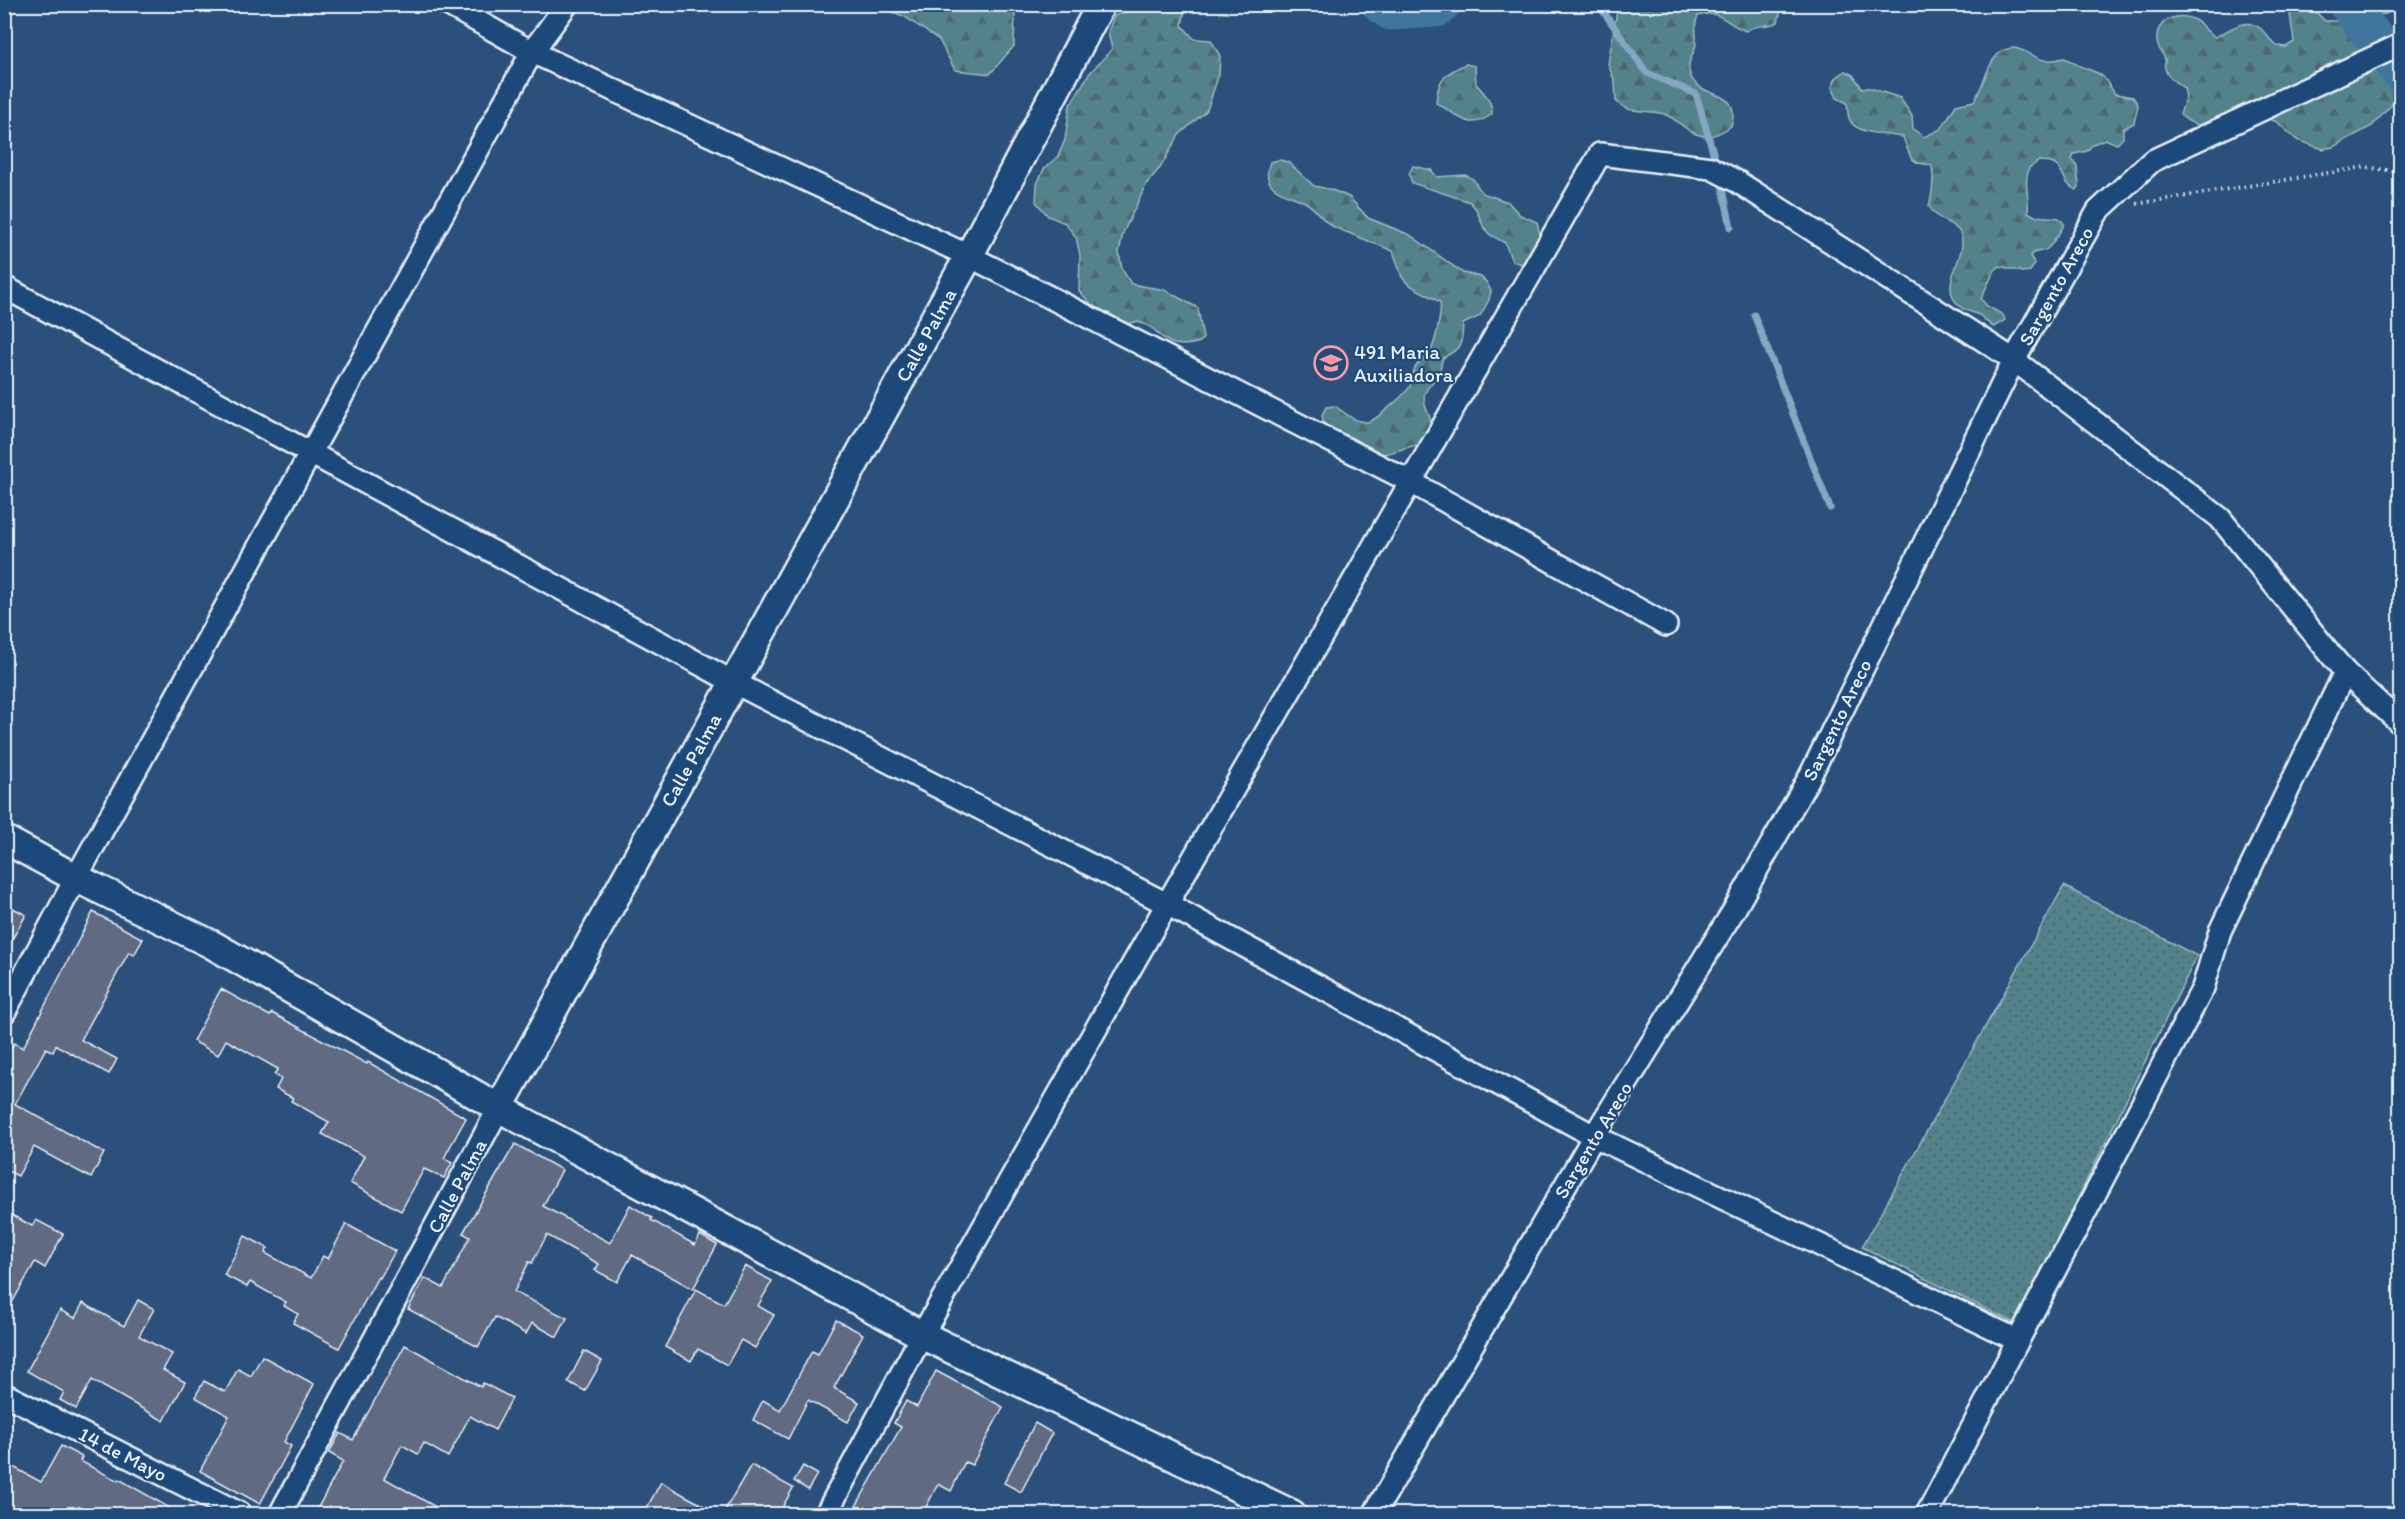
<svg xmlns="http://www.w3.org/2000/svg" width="2405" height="1519" font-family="Itim,sans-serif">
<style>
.forest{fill:url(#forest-firs);stroke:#9ebac2;stroke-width:1.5}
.park{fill:url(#park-dots);stroke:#9ebac2;stroke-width:1.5}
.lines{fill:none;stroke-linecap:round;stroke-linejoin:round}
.stream{stroke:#84a7c2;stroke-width:7}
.river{stroke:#41759e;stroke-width:39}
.building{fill:#616a82;stroke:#e8f1f8;stroke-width:1.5}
.minor-casing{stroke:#e8f1f8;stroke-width:26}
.tertiary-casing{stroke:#e8f1f8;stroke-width:32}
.path{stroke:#e8f1f8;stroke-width:4;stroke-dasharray:1.5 4.5;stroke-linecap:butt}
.minor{stroke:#1f4a7a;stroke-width:21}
.tertiary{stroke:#1f4a7a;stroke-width:27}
.labels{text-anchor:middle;stroke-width:4.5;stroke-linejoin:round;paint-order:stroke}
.street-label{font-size:20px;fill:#e8f1f8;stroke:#1f4a7a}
.poi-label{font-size:20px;fill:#e8f1f8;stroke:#1f4a7a;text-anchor:start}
</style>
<defs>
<pattern id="forest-firs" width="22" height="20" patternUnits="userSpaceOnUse" patternTransform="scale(1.5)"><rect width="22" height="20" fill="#53828b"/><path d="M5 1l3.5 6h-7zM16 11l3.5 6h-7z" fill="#4d686e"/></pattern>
<pattern id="park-dots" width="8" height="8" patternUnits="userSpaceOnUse" patternTransform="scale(1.5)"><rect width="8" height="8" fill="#53828b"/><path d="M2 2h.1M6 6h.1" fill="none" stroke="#4d686e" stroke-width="1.8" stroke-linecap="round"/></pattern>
</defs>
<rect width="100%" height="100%" fill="#2c507c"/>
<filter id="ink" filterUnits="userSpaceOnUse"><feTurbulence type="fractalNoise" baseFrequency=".0167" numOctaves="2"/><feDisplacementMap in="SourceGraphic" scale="12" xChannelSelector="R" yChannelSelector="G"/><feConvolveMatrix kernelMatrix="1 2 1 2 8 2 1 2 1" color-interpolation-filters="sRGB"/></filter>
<g filter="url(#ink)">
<g class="forest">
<polygon points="881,5 1012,5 1015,8 1014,46 990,74 955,70 939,40 905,17 882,8"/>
<path d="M1139,5H1186L1182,25L1194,39L1211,40L1220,56L1219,74L1207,110L1179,135L1160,168L1147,183L1123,233L1119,252L1122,269L1131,284L1165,290L1198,308L1203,338L1200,342C1158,354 1164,325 1136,322C1130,322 1123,327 1117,326C1112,325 1105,321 1099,319L1091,304L1079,291L1080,255L1076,237L1065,223L1048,216L1036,202L1037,184L1044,169L1058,156L1065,140L1070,105L1089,74L1112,49L1108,32L1114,16L1131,10Z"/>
<path d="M1618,5H1782L1778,22C1767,28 1757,23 1746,31C1727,25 1720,8 1698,16C1693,26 1697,33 1696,43C1695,54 1687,59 1689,70C1694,103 1744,84 1731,126C1724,131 1715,137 1706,136C1689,136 1679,119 1664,114C1647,109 1629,115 1616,101L1615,82L1608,64Z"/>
<path d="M2304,5L2312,8L2325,21H2353L2361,24L2374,38L2378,46L2392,57L2400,73V82L2396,100L2372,126L2333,147L2323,149L2297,140L2277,122L2269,119C2241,119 2200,138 2180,114L2186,97L2184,88C2177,83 2167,78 2165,68C2163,60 2167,66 2165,59C2163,53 2157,48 2157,41C2155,21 2176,12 2193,19C2202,23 2206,32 2215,37C2230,31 2243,16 2260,28C2266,33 2270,41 2277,46L2286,47L2294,42L2290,14L2294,6Z"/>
<path d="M2358,5H2400V18L2392,11C2378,19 2370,12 2358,5Z"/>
<path d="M2015,48C2039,54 2035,65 2064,58C2071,60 2076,65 2082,67C2105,75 2103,75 2115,94L2133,97L2138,105L2134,123L2123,129V138L2117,144L2105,139L2093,144L2087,151L2074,154L2072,159L2077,167L2079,187L2076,190C2057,181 2070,163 2039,161L2029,168C2023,184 2030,196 2028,212L2035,216L2059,218L2064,224C2063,228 2050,247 2047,249C2043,252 2037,251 2033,253L2030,256L2035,264L2030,271L2022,272L2000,266L1994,271L1981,299L1987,306L2003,315L2005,320L1994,327C1988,324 1985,319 1979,315C1974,312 1967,312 1962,308C1933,286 1971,256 1960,233C1955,222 1938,223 1929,206C1932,196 1935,174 1931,165L1918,163L1911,158L1903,137C1889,134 1860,135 1851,122C1847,117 1848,109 1847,103L1837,98L1832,87L1836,78L1845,71L1853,75L1862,88H1870L1900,98L1912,116L1913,129L1924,137L1941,129L1956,105L1974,101C1986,84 1988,47 2015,48Z"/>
<path d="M1466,64L1475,66L1476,84C1485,94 1492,100 1492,114C1468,133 1458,114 1436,103C1438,78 1444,74 1466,64Z"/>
<path d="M1279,160L1288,162L1314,186L1332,190L1349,197L1368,218L1410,235L1463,273L1481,277L1487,283L1491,291L1489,300L1480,316L1463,324C1462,345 1462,348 1443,358C1441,364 1440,371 1437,376C1433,383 1424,389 1424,397C1424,419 1444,421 1419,445C1404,446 1391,456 1375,454L1324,425L1322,415L1326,407L1335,406C1345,413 1355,423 1368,422C1375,421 1406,394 1410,386C1412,381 1412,374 1415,368C1418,362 1424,360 1428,355C1435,348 1442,311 1440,302L1408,284L1402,277L1393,251L1334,227C1322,221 1316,208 1305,202C1287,193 1259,191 1270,162Z"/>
<polygon points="1413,166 1431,170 1437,177 1465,175 1473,179 1482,193 1508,202 1520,215 1537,222 1541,239 1529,262 1521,264 1512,261 1505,243 1489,234 1483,226 1476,209 1470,202 1412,183 1409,174"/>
</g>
<polygon class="park" points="2064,886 2197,956 2016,1324 1862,1247"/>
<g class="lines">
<g class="stream">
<polyline points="1598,4 1647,73 1696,94 1717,166"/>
<polyline points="1721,180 1731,227"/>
<polyline points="1754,315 1830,508"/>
</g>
<g class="river">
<polyline points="1381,4 1391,11 1436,8 1441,4"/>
<polyline points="2348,4 2400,72"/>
</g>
</g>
<g class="building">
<polygon points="4,903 26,915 4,953"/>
<polygon points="93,912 143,939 134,955 129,952 81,1040 117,1059 109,1074 56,1045 53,1052 46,1048 15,1104 104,1153 91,1178 34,1147 18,1176 4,1169 4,1060 14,1043 23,1048"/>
<polygon points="221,989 270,1016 272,1013 367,1064 368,1062 466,1118 444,1158 452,1163 444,1178 424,1169 401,1211 350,1183 364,1156 322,1134 329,1122 291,1101 293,1098 276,1089 281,1079 274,1074 278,1069 226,1040 218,1055 193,1041"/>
<polygon points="515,1144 562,1170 543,1206 610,1243 630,1205 652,1218 651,1220 695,1245 700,1235 717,1245 693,1289 632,1255 617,1282 595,1270 599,1264 547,1235 532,1263 529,1262 514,1292 567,1318 557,1337 532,1323 526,1334 495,1317 478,1347 408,1309 425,1278 443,1288 470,1237 463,1233"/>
<polygon points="4,1211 32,1226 36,1220 63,1234 45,1268 35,1262 4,1317"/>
<polygon points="346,1224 395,1251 380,1278 378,1277 339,1348 293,1323 298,1314 284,1306 286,1302 250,1282 247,1287 224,1275 245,1236 268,1248 265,1253 311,1278 323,1256 328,1259"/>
<polygon points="745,1266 772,1281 758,1306 774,1315 755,1348 741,1340 727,1365 698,1349 691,1361 665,1347 696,1289 724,1304"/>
<polygon points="138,1300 154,1309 139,1336 172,1354 163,1370 185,1382 164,1421 92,1380 76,1409 60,1400 64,1392 27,1371 60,1310 75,1318 83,1303 124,1326"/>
<polygon points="836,1320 863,1334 834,1388 859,1402 848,1422 808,1400 788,1439 753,1420 763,1400 780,1410 812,1351 818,1354"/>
<polygon points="405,1345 481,1387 483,1383 512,1398 495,1430 470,1416 448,1457 424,1443 418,1454 402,1445 384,1478 450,1515 314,1515 343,1461 329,1453 340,1433 353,1440"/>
<polygon points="584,1351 602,1361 585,1391 568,1382"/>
<polygon points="262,1356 314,1384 284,1442 291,1446 260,1504 200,1471 229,1416 195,1397 204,1381 225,1392 238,1369 251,1376"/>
<polygon points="936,1371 1003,1407 972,1465 965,1462 951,1491 938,1484 922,1515 851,1515 901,1427 894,1423 906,1401 917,1407"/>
<polygon points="1035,1423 1052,1433 1021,1492 1004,1483"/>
<polygon points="61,1446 82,1457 80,1461 118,1481 119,1479 182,1515 4,1515 4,1462 41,1482"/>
<polygon points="751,1465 793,1488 778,1515 722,1515"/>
<polygon points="803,1466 817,1474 808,1490 794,1481"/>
<polygon points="661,1482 682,1494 721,1515 643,1515"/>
</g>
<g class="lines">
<defs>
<g id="minor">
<polyline points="447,4 532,52 969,256 1409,481 1666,625"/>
<polyline points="4,287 735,683 1167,904 1594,1136 2017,1340"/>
<polyline points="4,1013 76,878 532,52 567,4"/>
<polyline points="4,1394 241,1514"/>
<polyline points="280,1514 499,1108"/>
<polyline points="826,1514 922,1335 1167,904 1600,154 1711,168 1738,182 2014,360 2220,518 2345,672 2400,723"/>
<polyline points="1374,1514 1594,1136 1734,910 1809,778 2014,360 2098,211 2152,161 2400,45"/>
<polyline points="1927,1514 2203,988 2220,931 2345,672"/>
</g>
<g id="tertiary">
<polyline points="4,839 76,878 211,944 499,1108 922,1335 1292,1514"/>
<polyline points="499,1108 969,256 1101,4"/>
</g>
</defs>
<use href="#minor" class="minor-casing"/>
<use href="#tertiary" class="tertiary-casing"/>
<polyline class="path" points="2137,204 2365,167 2400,172"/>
<use href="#minor" class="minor"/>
<use href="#tertiary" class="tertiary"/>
</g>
</g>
<defs>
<symbol id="school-ring" viewBox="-11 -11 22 22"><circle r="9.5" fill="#1f4a7a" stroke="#ff9aa2" stroke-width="1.5"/><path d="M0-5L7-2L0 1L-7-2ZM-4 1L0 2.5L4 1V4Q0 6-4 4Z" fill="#ff9aa2"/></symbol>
</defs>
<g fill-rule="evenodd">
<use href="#school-ring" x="1312" y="344" width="38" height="38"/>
</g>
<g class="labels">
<g class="street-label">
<text transform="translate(2056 286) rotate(-61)" y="7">Sargento Areco</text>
<text transform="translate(926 335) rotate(-61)" y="7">Calle Palma</text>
<text transform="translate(1837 720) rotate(-64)" y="7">Sargento Areco</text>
<text transform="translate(691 760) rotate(-61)" y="7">Calle Palma</text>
<text transform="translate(1593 1140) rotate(-59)" y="7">Sargento Areco</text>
<text transform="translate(457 1186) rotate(-62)" y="7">Calle Palma</text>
<text transform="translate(123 1454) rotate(27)" y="7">14 de Mayo</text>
</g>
<g class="poi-label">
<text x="1354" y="359">491 Maria<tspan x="1354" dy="23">Auxiliadora</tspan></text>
</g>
</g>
<rect width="2405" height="1519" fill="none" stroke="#1f4a7a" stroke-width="24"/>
<rect x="12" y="12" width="2381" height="1495" fill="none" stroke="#e8f1f8" stroke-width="2" filter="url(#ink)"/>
</svg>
